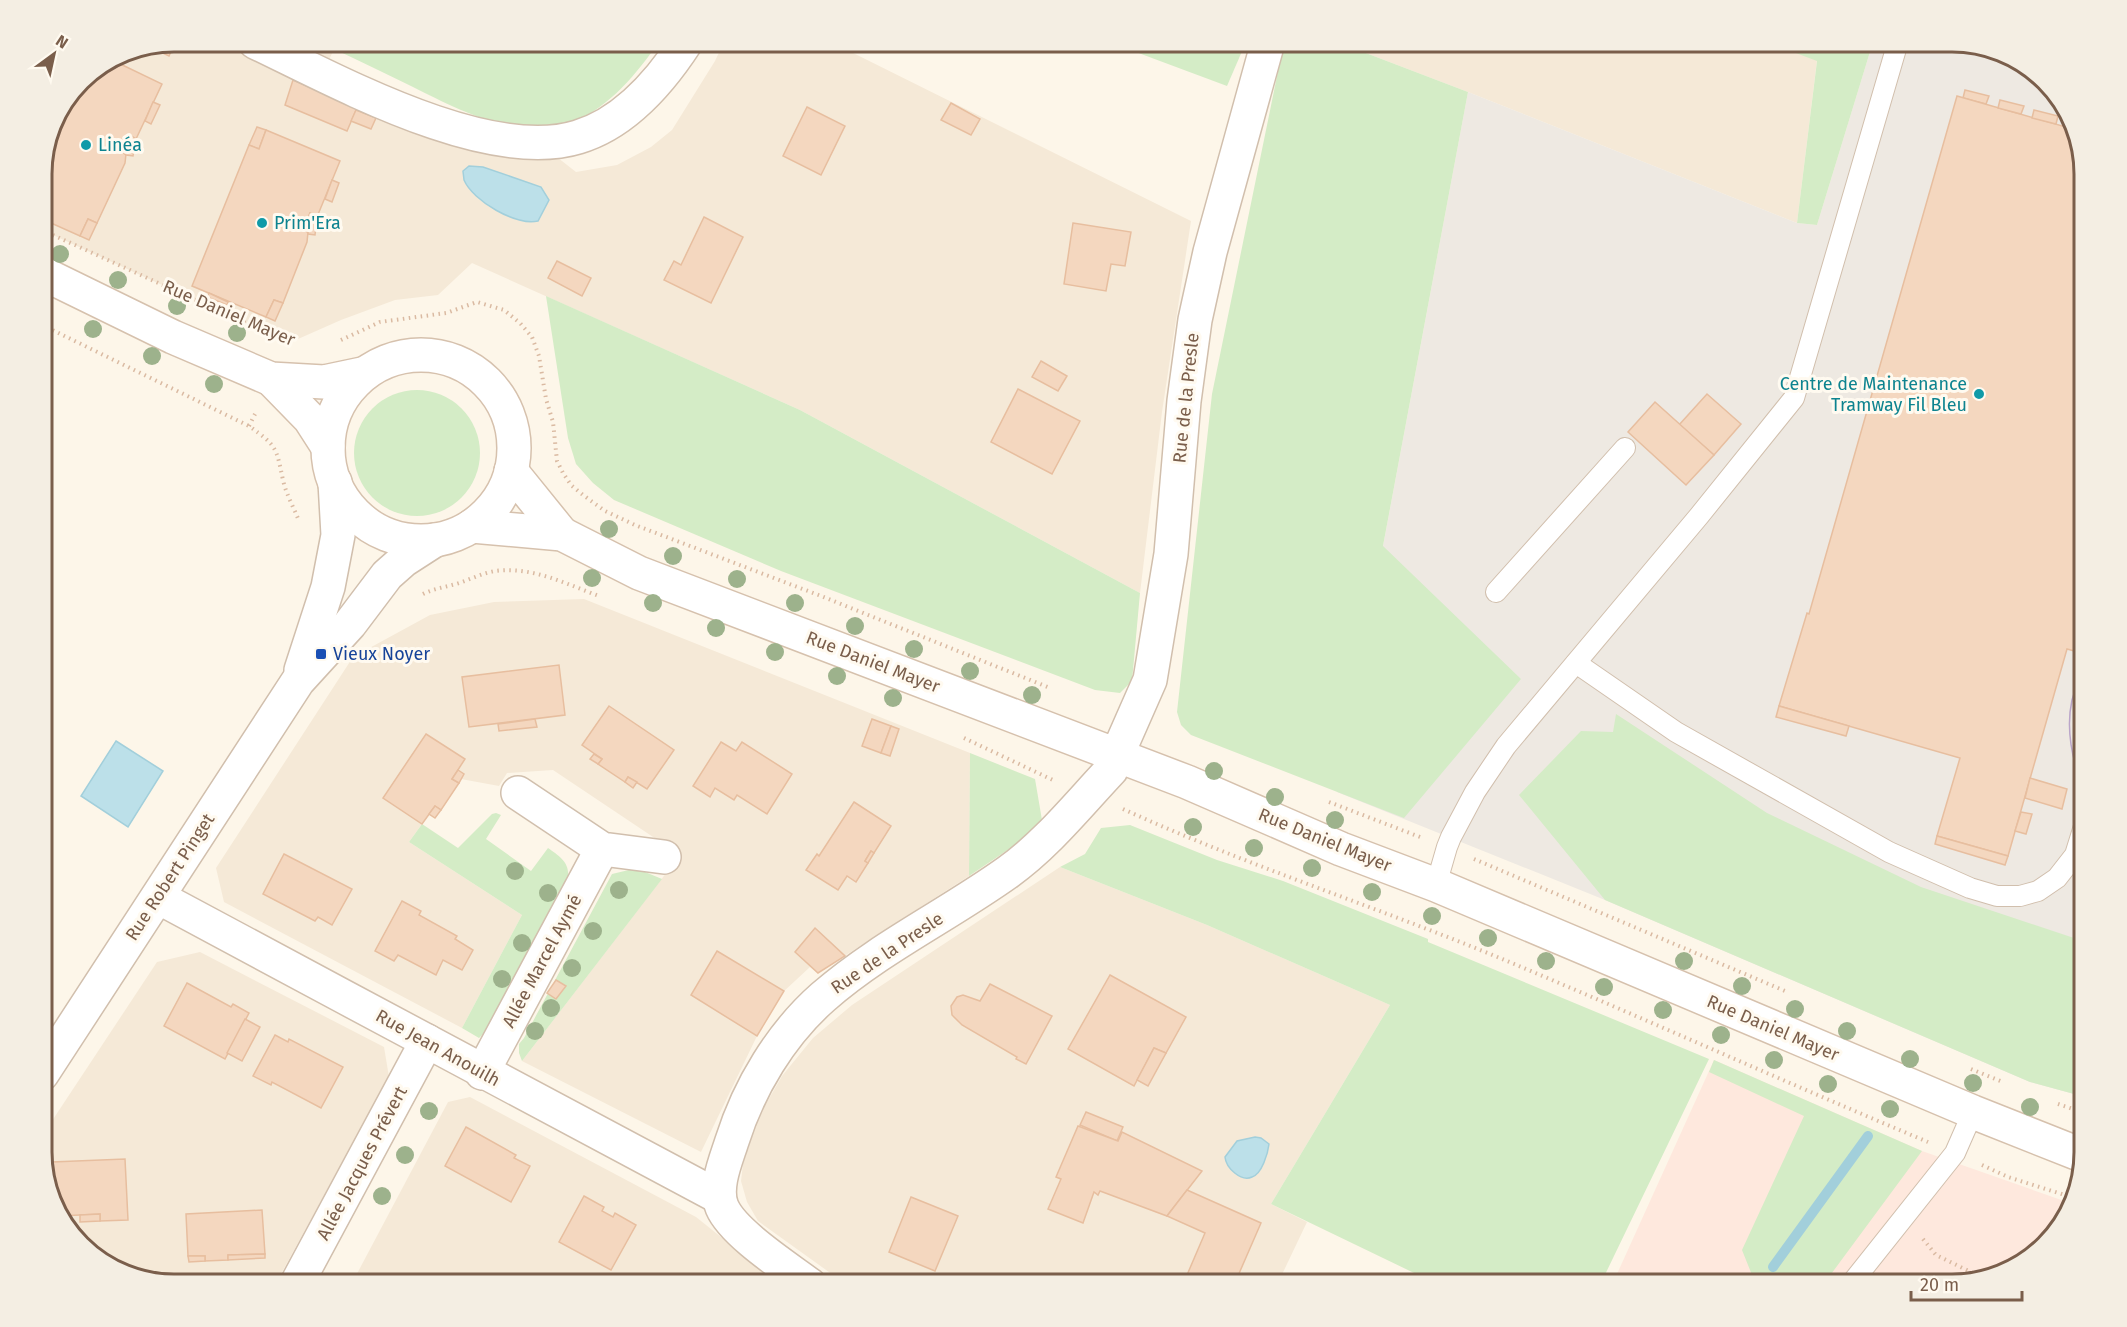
<svg xmlns="http://www.w3.org/2000/svg" width="2127" height="1327" font-family="'Fira Sans',sans-serif">
<style>
.residential{fill:#f5e9d7}
.commercial{fill:#fee8dd}
.industrial{fill:#eee9e2}
.green{fill:#d4ecc6}
.water{fill:#bce0e9;stroke:#a2cfdb;stroke-width:1.5}
.lines{fill:none;stroke-linecap:round;stroke-linejoin:round}
.stream{stroke:#a2cfdb;stroke-width:10}
.building{fill:#f4d7bf;stroke:#e7be9f;stroke-width:1.5}
.lane-casing{stroke:#d1bfad;stroke-width:22}
.street-casing{stroke:#d1bfad;stroke-width:36}
.secondary-casing{stroke:#d6c1ad;stroke-width:36}
.path{stroke:#dabaa2;stroke-width:4;stroke-dasharray:1.5 4.5;stroke-linecap:butt}
.lane{stroke:#fff;stroke-width:20}
.street{stroke:#fff;stroke-width:33}
.secondary{stroke:#fff;stroke-width:33}
.tram{stroke:#baa5c9;stroke-width:1.5}
.tree{fill:#9db28c}
.culture-dot{fill:#0f9aa8;stroke:#fffaf0;stroke-width:2}
.transit-dot{fill:#1a4fb4;stroke:#fffaf0;stroke-width:2}
.labels{text-anchor:middle;stroke-width:6;stroke-linejoin:round;paint-order:stroke}
.culture-label{font-size:18px;fill:#0d838f;stroke:#fffaf0;text-anchor:start}
.street-label{font-size:18px;fill:#7a5e4b;stroke:#fffaf0}
.transit-label{font-size:18px;fill:#164399;stroke:#fffaf0;text-anchor:start}
.rim{fill:none;stroke:#7a5e4b;stroke-width:3}
</style>
<rect width="100%" height="100%" fill="#fdf6e9"/>
<g class="residential">
<polygon points="175,42 338,42 322,73 539,143 576,172 617,165 651,147 672,130 715,61 724,42 831,42 1191,221 1162,412 1140,593 800,410 472,263 438,295 395,300 341,320 289,343 42,230 42,166 52,124 81,81 124,52"/>
<polygon points="1337,42 1767,42 1817,60 1797,223 1468,92"/>
<polygon points="584,599 970,753 969,876 818,973 810,967 782,993 757,1036 701,1152 522,1061 680,855 553,770 507,773 499,786 461,779 435,818 429,814 409,842 522,915 462,1028 224,902 216,868 353,657 430,615 494,602"/>
<polygon points="1060,867 1207,925 1390,1005 1271,1204 1307,1222 1277,1285 847,1285 758,1221 747,1202 741,1181 743,1164 758,1118 782,1076 813,1038 852,1005"/>
<polygon points="200,952 384,1047 389,1077 276,1283 175,1285 101,1263 60,1218 42,1161 42,1136 157,962"/>
<polygon points="470,1097 696,1217 781,1285 351,1285 448,1102"/>
</g>
<polygon class="commercial" points="1714,1060 1922,1151 2070,1203 2063,1226 2018,1267 1953,1285 1612,1285"/>
<polygon class="industrial" points="1873,42 1952,42 2026,64 2067,109 2085,174 2085,1097 2030,1082 1605,900 1337,792 1468,92 1797,223 1817,225"/>
<g class="green">
<path d="M338,42H659C636,74 611,106 573,122C521,143 459,110 413,87C387,74 361,62 334,49Z"/>
<polygon points="1109,42 1246,42 1227,86"/>
<polygon points="1284,42 1337,42 1468,92 1383,546 1521,679 1404,818 1191,735 1181,725 1177,712 1212,394"/>
<polygon points="1767,42 1873,42 1817,225 1797,223 1817,61"/>
<polygon points="546,296 800,410 1140,593 1132,681 1120,693 1095,690 781,571 614,500 593,483 576,464 568,438"/>
<circle cx="417" cy="453" r="63"/>
<polygon points="1616,714 1767,813 1921,887 2080,940 2085,926 2085,1097 2030,1082 1605,900 1519,795 1581,731 1613,732"/>
<polygon points="970,753 1035,779 1043,826 969,876"/>
<path d="M496,813L501,815L486,839L531,871L548,848C559,856 570,862 568,878L486,1031L479,1038L462,1028L522,915L409,842L422,824L458,848L492,814Z"/>
<polygon points="1130,825 1217,860 1283,881 1428,939 1428,942 1709,1059 1600,1285 1439,1285 1271,1204 1390,1005 1207,925 1060,867 1085,854 1101,828"/>
<polygon points="633,869 645,872 662,879 522,1061 519,1053 519,1044 524,1038 612,874"/>
<polygon points="1714,1060 1922,1151 1823,1285 1763,1285 1754,1280 1742,1250 1804,1116 1709,1072"/>
</g>
<g class="water">
<path d="M469,166L483,167L541,187L549,200L538,221C516,226 473,201 464,180C464,179 463,172 463,171Z"/>
<polygon points="116,741 163,771 128,827 81,796"/>
<path d="M1255,1137L1261,1138L1269,1144C1268,1153 1262,1174 1252,1177C1241,1182 1226,1168 1225,1157L1237,1141Z"/>
</g>
<g class="lines">
<polyline class="stream" points="1773,1267 1868,1136"/>
</g>
<g class="building">
<polygon points="175,42 169,56 150,47"/>
<polygon points="112,60 162,84 136,139 129,135 121,151 126,154 125,163 97,223 88,219 80,236 42,219 42,166 52,124 81,81"/>
<polygon points="293,80 357,108 347,131 285,105"/>
<polygon points="1965,90 1989,96 1986,104 1963,98"/>
<polygon points="1957,96 2073,129 2085,174 2085,654 2067,649 2008,856 1937,836 1960,758 1779,706 1807,613 1809,614"/>
<polygon points="2000,100 2024,106 2021,114 1998,108"/>
<polygon points="153,102 160,105 151,124 145,121"/>
<polygon points="951,103 980,119 971,135 941,120"/>
<polygon points="807,107 845,126 821,175 783,156"/>
<polygon points="356,110 376,118 371,129 351,121"/>
<polygon points="2034,110 2058,116 2056,124 2032,118"/>
<polygon points="257,127 266,130 259,149 249,145"/>
<polygon points="266,130 340,161 317,217 310,213 303,230 308,232 307,242 283,303 274,300 266,317 192,286 249,145 259,149"/>
<polygon points="129,135 136,139 133,156 126,155 121,151"/>
<polygon points="332,180 339,183 332,202 325,199"/>
<polygon points="310,213 317,217 315,235 308,234 308,232 303,230"/>
<polygon points="704,217 743,237 711,303 664,280 674,261 681,265"/>
<polygon points="88,219 97,223 89,240 80,236"/>
<polygon points="1073,223 1131,232 1125,266 1111,264 1106,291 1064,284"/>
<polygon points="557,261 591,278 582,296 548,278"/>
<polygon points="209,293 228,302 227,305 207,297"/>
<polygon points="274,300 283,303 275,321 266,317"/>
<polygon points="1041,361 1067,376 1058,391 1032,377"/>
<polygon points="1018,389 1080,421 1052,474 991,442"/>
<polygon points="1707,394 1741,424 1714,455 1679,425"/>
<polygon points="1655,402 1714,455 1686,485 1628,432"/>
<polygon points="559,665 565,715 469,727 462,677"/>
<polygon points="609,706 674,750 647,789 628,777 625,782 598,764 602,759 582,745"/>
<polygon points="1779,706 1849,726 1846,736 1776,717"/>
<polygon points="535,719 537,727 499,731 498,724"/>
<polygon points="872,719 891,726 881,753 862,746"/>
<polygon points="891,726 899,729 890,756 881,753"/>
<polygon points="426,734 465,759 452,779 459,783 441,810 435,806 422,824 383,798"/>
<polygon points="721,742 736,751 742,742 792,774 767,814 737,795 734,800 715,788 710,797 693,786"/>
<polygon points="594,754 602,759 598,764 590,759"/>
<polygon points="458,770 464,774 459,783 452,779"/>
<polygon points="628,777 637,782 633,788 625,782"/>
<polygon points="2030,778 2067,789 2062,809 2025,798"/>
<polygon points="854,802 891,826 874,853 871,851 865,861 868,863 856,882 847,876 838,890 806,870 817,854 819,856"/>
<polygon points="435,806 441,810 435,818 429,814"/>
<polygon points="2021,812 2032,814 2026,834 2015,831"/>
<polygon points="1937,836 2008,856 2005,865 1935,844"/>
<polygon points="871,851 874,853 868,863 865,861"/>
<polygon points="284,854 352,889 332,925 318,917 315,921 263,894"/>
<polygon points="402,901 421,911 419,915 457,936 455,939 473,950 462,970 443,960 436,975 398,955 394,961 375,951"/>
<polygon points="815,928 845,956 818,973 795,952"/>
<polygon points="717,951 784,991 757,1036 691,995"/>
<polygon points="1110,975 1186,1017 1166,1053 1154,1048 1134,1086 1068,1049"/>
<polygon points="556,980 566,986 556,999 547,993"/>
<polygon points="187,983 231,1007 233,1004 249,1013 225,1059 164,1026"/>
<polygon points="990,984 1052,1016 1026,1064 1016,1059 1017,1057 962,1025 952,1015 951,1006 957,997 963,995 980,1001"/>
<polygon points="245,1019 260,1027 242,1061 227,1053"/>
<polygon points="275,1035 288,1042 289,1039 343,1067 321,1108 272,1082 271,1085 253,1076"/>
<polygon points="1154,1048 1166,1053 1148,1086 1137,1080"/>
<polygon points="1086,1112 1123,1127 1117,1141 1080,1125"/>
<polygon points="1078,1126 1118,1141 1122,1132 1202,1171 1167,1216 1100,1191 1098,1195 1094,1192 1083,1223 1048,1209 1061,1179 1056,1177"/>
<polygon points="466,1127 516,1155 514,1158 530,1166 511,1202 445,1166"/>
<polygon points="125,1159 128,1220 100,1221 100,1214 59,1216 54,1201 52,1162"/>
<polygon points="1187,1190 1261,1223 1234,1285 1211,1285 1187,1275 1205,1233 1167,1216"/>
<polygon points="584,1196 604,1207 602,1211 613,1217 615,1213 636,1225 611,1270 559,1242"/>
<polygon points="911,1197 958,1216 935,1271 889,1252"/>
<polygon points="262,1210 265,1254 228,1255 228,1260 205,1261 205,1256 188,1256 186,1214"/>
<polygon points="100,1214 100,1221 80,1222 80,1215"/>
<polygon points="265,1254 265,1258 228,1260 228,1255"/>
<polygon points="188,1256 205,1256 205,1261 189,1262"/>
</g>
<g class="lines">
<defs>
<g id="lane">
<polyline points="1496,592 1625,448"/>
<polyline points="1576,663 1676,732 1889,852 1970,888 1997,896 2020,896 2038,891 2057,878 2075,855 2085,823"/>
<polyline points="1436,885 1447,847 1451,837 1475,792 1506,746 1699,516 1794,398 1898,42"/>
<polyline points="1850,1285 1955,1153 1973,1112"/>
</g>
<g id="street">
<path d="M255,42C337,81 488,165 578,137C625,123 660,82 686,42"/>
<polyline points="301,670 328,587 338,535 335,482"/>
<polyline points="1117,755 1150,680 1171,554 1184,401 1195,320 1210,252 1268,42"/>
<polyline points="518,793 602,849 664,857"/>
<path d="M158,897C345,997 531,1098 719,1197"/>
<polyline points="482,1073 602,849"/>
<polyline points="42,1074 298,681 350,624 387,575 404,560 435,540"/>
<polyline points="296,1285 427,1041"/>
<path d="M810,1285C786,1267 733,1233 722,1207C714,1187 726,1160 732,1141C749,1087 781,1034 823,997C879,948 948,915 1008,872C1047,844 1078,805 1111,770"/>
</g>
<g id="secondary">
<polyline points="42,273 173,337 271,379 324,382 362,374"/>
<circle cx="421" cy="448" r="93"/>
<polyline points="271,379 310,419 328,447"/>
<polyline points="511,471 562,534"/>
<polyline points="472,526 562,534 639,573 1187,782 1341,849 1436,885 1973,1112 2084,1156"/>
</g>
</defs>
<use href="#lane" class="lane-casing"/>
<use href="#street" class="street-casing"/>
<use href="#secondary" class="secondary-casing"/>
<g class="path">
<polyline points="42,230 290,343"/>
<path d="M42,325L249,426C277,446 276,447 283,480C286,494 294,508 299,521"/>
<polyline points="341,340 380,322 446,313 477,302 504,310 520,323 532,337 539,356 546,399 553,422 557,461 563,473 571,485 583,495 605,511 635,525 821,596 1050,688"/>
<polyline points="249,426 255,414"/>
<path d="M423,594C435,588 447,587 459,583C471,579 483,573 495,571C532,566 566,584 599,596"/>
<polyline points="964,738 1055,781"/>
<polyline points="1329,802 1420,837"/>
<path d="M1123,809C1248,866 1380,908 1507,961C1648,1020 1787,1083 1928,1142"/>
<polyline points="1474,859 1785,991"/>
<polyline points="1971,1069 2003,1082"/>
<polyline points="2058,1104 2085,1113"/>
<polyline points="1982,1165 2008,1177 2071,1197"/>
<polyline points="1923,1239 1936,1255 1981,1277"/>
</g>
<use href="#lane" class="lane"/>
<use href="#street" class="street"/>
<use href="#secondary" class="secondary"/>
<path class="tram" d="M2085,660C2081,673 2076,687 2072,700C2066,727 2071,763 2085,786"/>
</g>
<g class="tree">
<circle cx="60" cy="254" r="9"/>
<circle cx="118" cy="280" r="9"/>
<circle cx="177" cy="306" r="9"/>
<circle cx="93" cy="329" r="9"/>
<circle cx="237" cy="333" r="9"/>
<circle cx="152" cy="356" r="9"/>
<circle cx="214" cy="384" r="9"/>
<circle cx="609" cy="529" r="9"/>
<circle cx="673" cy="556" r="9"/>
<circle cx="592" cy="578" r="9"/>
<circle cx="737" cy="579" r="9"/>
<circle cx="653" cy="603" r="9"/>
<circle cx="795" cy="603" r="9"/>
<circle cx="855" cy="626" r="9"/>
<circle cx="716" cy="628" r="9"/>
<circle cx="914" cy="649" r="9"/>
<circle cx="775" cy="652" r="9"/>
<circle cx="970" cy="671" r="9"/>
<circle cx="837" cy="676" r="9"/>
<circle cx="1032" cy="695" r="9"/>
<circle cx="893" cy="698" r="9"/>
<circle cx="1214" cy="771" r="9"/>
<circle cx="1275" cy="797" r="9"/>
<circle cx="1335" cy="820" r="9"/>
<circle cx="1193" cy="827" r="9"/>
<circle cx="1254" cy="848" r="9"/>
<circle cx="1312" cy="868" r="9"/>
<circle cx="515" cy="871" r="9"/>
<circle cx="619" cy="890" r="9"/>
<circle cx="1372" cy="892" r="9"/>
<circle cx="548" cy="893" r="9"/>
<circle cx="1432" cy="916" r="9"/>
<circle cx="593" cy="931" r="9"/>
<circle cx="1488" cy="938" r="9"/>
<circle cx="522" cy="943" r="9"/>
<circle cx="1546" cy="961" r="9"/>
<circle cx="1684" cy="961" r="9"/>
<circle cx="572" cy="968" r="9"/>
<circle cx="502" cy="979" r="9"/>
<circle cx="1742" cy="986" r="9"/>
<circle cx="1604" cy="987" r="9"/>
<circle cx="551" cy="1008" r="9"/>
<circle cx="1795" cy="1009" r="9"/>
<circle cx="1663" cy="1010" r="9"/>
<circle cx="535" cy="1031" r="9"/>
<circle cx="1847" cy="1031" r="9"/>
<circle cx="1721" cy="1035" r="9"/>
<circle cx="1910" cy="1059" r="9"/>
<circle cx="1774" cy="1060" r="9"/>
<circle cx="1973" cy="1083" r="9"/>
<circle cx="1828" cy="1084" r="9"/>
<circle cx="2030" cy="1107" r="9"/>
<circle cx="1890" cy="1109" r="9"/>
<circle cx="429" cy="1111" r="9"/>
<circle cx="405" cy="1155" r="9"/>
<circle cx="382" cy="1196" r="9"/>
</g>
<g class="culture-dot">
<circle cx="86" cy="145" r="6"/>
<circle cx="262" cy="223" r="6"/>
<circle cx="1979" cy="394" r="6"/>
</g>
<rect class="transit-dot" x="315" y="648" width="12" height="12" rx="3"/>
<g class="labels">
<g class="culture-label">
<text x="98" y="151">Linéa</text>
<text x="274" y="229">Prim'Era</text>
<text x="1967" y="390" text-anchor="end">Centre de Maintenance<tspan x="1967" dy="21">Tramway Fil Bleu</tspan></text>
</g>
<g class="street-label">
<text transform="translate(229 313) rotate(23)" y="6">Rue Daniel Mayer</text>
<text transform="translate(1186 398) rotate(-84)" y="6">Rue de la Presle</text>
<text transform="translate(873 662) rotate(21)" y="6">Rue Daniel Mayer</text>
<text transform="translate(1325 840) rotate(22)" y="6">Rue Daniel Mayer</text>
<text transform="translate(170 877) rotate(-57)" y="6">Rue Robert Pinget</text>
<text transform="translate(887 953) rotate(-34)" y="6">Rue de la Presle</text>
<text transform="translate(542 961) rotate(-62)" y="6">Allée Marcel Aymé</text>
<text transform="translate(1773 1028) rotate(23)" y="6">Rue Daniel Mayer</text>
<text transform="translate(438 1048) rotate(29)" y="6">Rue Jean Anouilh</text>
<text transform="translate(362 1163) rotate(-62)" y="6">Allée Jacques Prévert</text>
</g>
<g class="transit-label">
<text x="333" y="660">Vieux Noyer</text>
</g>
</g>
<path d="M0 0H2127V1327H0ZM174 52H1952A122 122 0 0 1 2074 174V1152A122 122 0 0 1 1952 1274H174A122 122 0 0 1 52 1152V174A122 122 0 0 1 174 52Z" fill="#f4eee3" fill-rule="evenodd"/>
<path class="rim" d="M174 52H1952A122 122 0 0 1 2074 174V1152A122 122 0 0 1 1952 1274H174A122 122 0 0 1 52 1152V174A122 122 0 0 1 174 52Z"/>
<g transform="translate(54 54) rotate(33)" stroke="#fffaf0" stroke-width="4.5" paint-order="stroke">
<path d="M0-4.5L10 22L0 15L-10 22Z" fill="#7a5e4b"/>
<text y="-9" font-size="16" font-weight="bold" text-anchor="middle" fill="#7a5e4b">N</text>
</g>
<path d="M1911 1291v9h111v-9" fill="none" stroke="#7a5e4b" stroke-width="3"/>
<text x="1920" y="1291" font-size="18" fill="#7a5e4b" stroke="#fffaf0" stroke-width="4.5" paint-order="stroke">20 m</text>
</svg>
